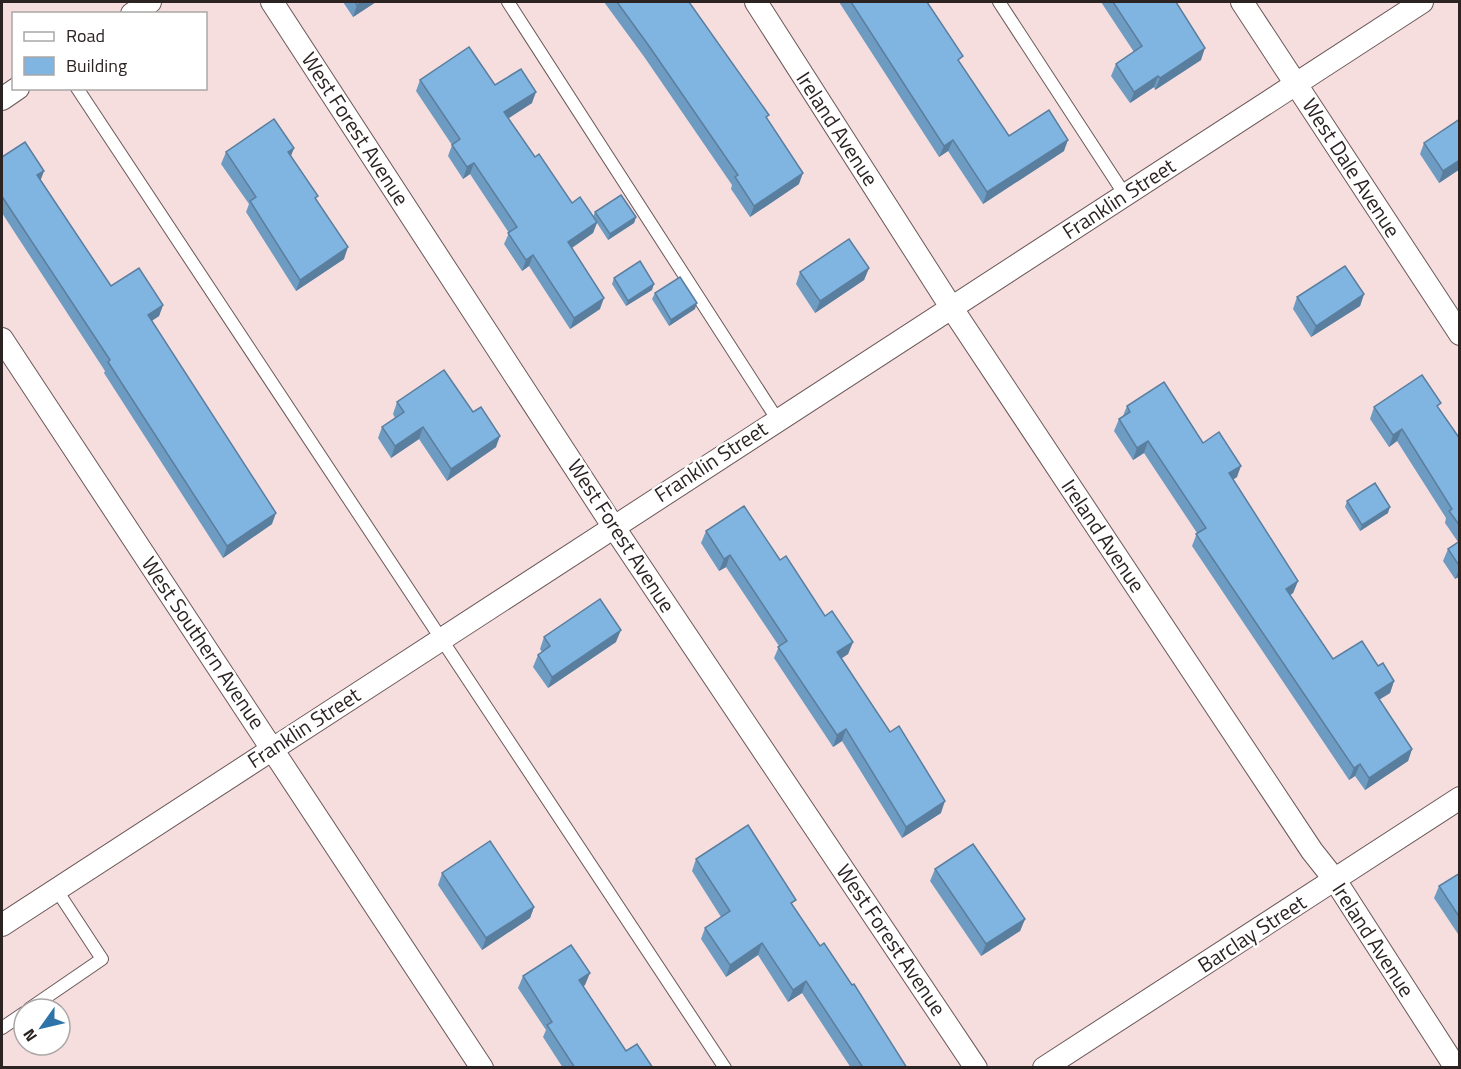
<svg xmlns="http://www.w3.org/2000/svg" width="1461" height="1069" font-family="'Titillium Web',sans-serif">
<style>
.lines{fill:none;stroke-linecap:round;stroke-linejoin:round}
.service-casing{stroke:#6c5859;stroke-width:14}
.minor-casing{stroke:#6c5859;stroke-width:24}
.service{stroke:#fff;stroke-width:12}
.minor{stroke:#fff;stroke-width:22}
.wall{fill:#6e9bc2}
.shaded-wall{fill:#5a7e9e}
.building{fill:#80b4e1;stroke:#5a7e9e;stroke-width:1.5}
.labels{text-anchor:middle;stroke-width:5;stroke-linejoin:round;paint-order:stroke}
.street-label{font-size:21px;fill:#2c2323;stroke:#fff}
</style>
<rect width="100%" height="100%" fill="#f6dedf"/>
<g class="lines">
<defs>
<g id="service">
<polyline points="508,2 777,419"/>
<polyline points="999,2 1125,195"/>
<polyline points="77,88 725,1068"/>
<polyline points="29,1009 102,959 56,889"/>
<polyline points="2,1028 24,1013"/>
</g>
<g id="minor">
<polyline points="272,2 613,526 976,1068"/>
<polyline points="756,2 951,307 1312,851 1335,880 1456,1068"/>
<polyline points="1242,2 1460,334"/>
<polyline points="132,14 150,2"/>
<polyline points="2,99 18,88"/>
<polyline points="2,339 482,1068"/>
<polyline points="2,925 1422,2"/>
<polyline points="1044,1068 1460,798"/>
</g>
</defs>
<use href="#service" class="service-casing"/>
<use href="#minor" class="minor-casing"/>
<use href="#service" class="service"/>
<use href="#minor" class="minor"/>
</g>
<g class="wall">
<polygon points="343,2 376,2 353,17"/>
<polygon points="604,2 689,2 767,119 799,184 750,217 731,189 732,185 645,58"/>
<polygon points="839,2 927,2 960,64 1009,136 1064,151 983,204 948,151 939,157"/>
<polygon points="1101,2 1176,2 1201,60 1155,90 1154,87 1130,103 1111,76 1116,64 1134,52"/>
<polygon points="420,80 495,85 532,103 508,118 535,157 572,203 593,217 595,212 636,217 634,223 608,240 597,223 593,233 572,248 600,309 570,329 529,266 522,271 504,244 509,233 470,174 463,179 448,156 452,145 416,91"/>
<polygon points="1424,143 1460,169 1439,183 1420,154"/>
<polygon points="294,148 291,156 317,200 344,259 296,291 246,212 249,204 221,164 226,152"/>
<polygon points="2,157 41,180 111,286 163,305 159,316 152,321 272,524 223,558 104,373 105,371 2,213"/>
<polygon points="869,268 864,280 815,313 796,284 800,272"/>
<polygon points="614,278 652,290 626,306 612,284"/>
<polygon points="655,293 695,309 669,326 652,299"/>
<polygon points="1364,294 1360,306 1311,337 1293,309 1297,297"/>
<polygon points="397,402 496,447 447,481 419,439 391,458 378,438 382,427 395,418 393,414"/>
<polygon points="1127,406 1203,443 1237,477 1233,479 1298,581 1293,593 1290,595 1333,659 1378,666 1394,681 1390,693 1379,700 1412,749 1408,761 1365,790 1355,776 1349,780 1192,546 1197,533 1144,453 1133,460 1114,431 1119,419 1123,416"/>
<polygon points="1374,407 1439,409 1460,439 1460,576 1455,579 1443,561 1448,549 1458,542 1445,523 1446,518 1397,441 1389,447 1370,419"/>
<polygon points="1347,501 1388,513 1360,531 1345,507"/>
<polygon points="706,531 780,560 825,616 853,642 848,654 842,658 941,813 902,838 842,741 833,747 774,658 779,646 726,567 719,571 701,543"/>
<polygon points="544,637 616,642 548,688 533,667 538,655 542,652 540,649"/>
<polygon points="696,859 794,907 820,946 907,1068 851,1068 802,993 788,1002 758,955 726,977 701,939 705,928 721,917 692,871"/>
<polygon points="935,869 1025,919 1020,931 981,956 930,881"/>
<polygon points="442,873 534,907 530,918 482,950 438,885"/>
<polygon points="1460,873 1460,937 1434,898 1439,886"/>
<polygon points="523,976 585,985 583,986 626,1051 653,1068 563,1068 543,1037 546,1030 518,988"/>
</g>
<g class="shaded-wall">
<polygon points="362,2 376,2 353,17 357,5"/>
<polygon points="1205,48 1201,60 1155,90 1160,78"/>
<polygon points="1158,76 1154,87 1130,103 1134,92"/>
<polygon points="536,92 532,103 500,124 504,112"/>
<polygon points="953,140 948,151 939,157 944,146"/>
<polygon points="1068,140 1064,151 983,204 987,192"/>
<polygon points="294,148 289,160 288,152"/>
<polygon points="1460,160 1460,169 1439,183 1443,171"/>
<polygon points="474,163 470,174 463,179 467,167"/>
<polygon points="44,171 40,182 37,175"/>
<polygon points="803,173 799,184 750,217 754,206"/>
<polygon points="636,217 634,223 608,240 610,234"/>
<polygon points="597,222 593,233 564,253 568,242"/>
<polygon points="348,247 344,259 296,291 300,280"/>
<polygon points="533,255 529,266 522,271 526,260"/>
<polygon points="869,268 864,280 815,313 820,301"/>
<polygon points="654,284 652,290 626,306 628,301"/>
<polygon points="1364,294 1360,306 1311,337 1316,326"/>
<polygon points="604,298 600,309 570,329 574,318"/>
<polygon points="697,303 695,309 669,326 671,320"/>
<polygon points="163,305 159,316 143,326 148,315"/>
<polygon points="423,427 419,439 391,458 395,446"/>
<polygon points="1402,429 1397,441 1389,447 1393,435"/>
<polygon points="500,436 496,447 447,481 451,469"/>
<polygon points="1148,441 1144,453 1133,460 1137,448"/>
<polygon points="1241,466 1237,477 1225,485 1229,473"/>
<polygon points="1390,507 1388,513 1360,531 1362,525"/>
<polygon points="276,513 272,524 223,558 227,546"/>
<polygon points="730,555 726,567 719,571 724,559"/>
<polygon points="1460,568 1460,576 1455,579"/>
<polygon points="1298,581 1293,593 1282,601 1286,589"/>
<polygon points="621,630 616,642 548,688 552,677"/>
<polygon points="853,642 848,654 833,664 837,652"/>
<polygon points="1394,681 1390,693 1370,705 1375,693"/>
<polygon points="846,729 842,741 833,747 837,735"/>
<polygon points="1412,749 1408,761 1365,790 1369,778"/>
<polygon points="1360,764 1355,776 1349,780 1354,768"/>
<polygon points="945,801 941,813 902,838 906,827"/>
<polygon points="534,907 530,918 482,950 486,938"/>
<polygon points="1025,919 1020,931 981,956 986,944"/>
<polygon points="762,943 758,955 726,977 730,965"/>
<polygon points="590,973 585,985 574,992 579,980"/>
<polygon points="806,981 802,993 788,1002 793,990"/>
</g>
<g class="building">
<polygon points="355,2 362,2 357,5"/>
<polygon points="617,2 689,2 769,115 766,117 803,173 754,206 735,177 738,175 649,46"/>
<polygon points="851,2 927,2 963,56 958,60 1009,136 1049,110 1068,140 987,192 953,140 944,146"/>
<polygon points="1113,2 1176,2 1205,48 1160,78 1158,76 1134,92 1116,64 1142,46"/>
<polygon points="469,47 495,85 521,69 536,92 504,112 535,157 539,154 572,203 580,197 597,222 568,242 604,298 574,318 533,255 526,260 508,233 517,227 474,163 467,167 452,145 460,139 420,80"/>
<polygon points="274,119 294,148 288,152 318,196 315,198 348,247 300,280 250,201 256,197 226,152"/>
<polygon points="1460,119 1460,160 1443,171 1424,143"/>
<polygon points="25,142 44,171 37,175 111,286 139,268 163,305 148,315 276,513 227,546 108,362 110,360 3,198 2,199 2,157"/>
<polygon points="621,195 636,217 610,234 595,212"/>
<polygon points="849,239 869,268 820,301 800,272"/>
<polygon points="640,261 654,284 628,301 614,278"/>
<polygon points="1345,266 1364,294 1316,326 1297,297"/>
<polygon points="680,277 697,303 671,320 655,293"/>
<polygon points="444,370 473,412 481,407 500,436 451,469 423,427 395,446 382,427 404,412 397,402"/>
<polygon points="1422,375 1441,403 1437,406 1460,439 1460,526 1449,511 1452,509 1402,429 1393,435 1374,407"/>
<polygon points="1164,382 1203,443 1219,432 1241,466 1229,473 1298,581 1286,589 1333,659 1362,641 1378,666 1383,663 1394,681 1375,693 1412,749 1369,778 1360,764 1354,768 1196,534 1206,528 1148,441 1137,448 1119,419 1130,412 1127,406"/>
<polygon points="1375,483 1390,507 1362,525 1347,501"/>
<polygon points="744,506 780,560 786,556 825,616 832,611 853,642 837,652 890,732 899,726 945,801 906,827 846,729 837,735 778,647 787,641 730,555 724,559 706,531"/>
<polygon points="1460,541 1460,567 1448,549"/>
<polygon points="600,599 621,630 552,677 538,655 550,646 544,637"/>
<polygon points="748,825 796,900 791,903 820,946 824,943 852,985 854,984 907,1068 859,1068 862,1066 806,981 793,990 762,943 730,965 705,928 730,911 696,859"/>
<polygon points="490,841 534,907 486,938 442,873"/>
<polygon points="973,844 1025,919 986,944 935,869"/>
<polygon points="1460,873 1460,918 1439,886"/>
<polygon points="571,945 590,973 579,980 626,1051 637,1044 653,1068 575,1068 547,1025 552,1022 523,976"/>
</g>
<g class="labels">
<g class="street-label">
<text transform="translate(355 129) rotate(57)" y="7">West Forest Avenue</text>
<text transform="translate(837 129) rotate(57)" y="7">Ireland Avenue</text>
<text transform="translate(1351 168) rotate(57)" y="7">West Dale Avenue</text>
<text transform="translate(1119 199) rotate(-33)" y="7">Franklin Street</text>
<text transform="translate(711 462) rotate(-33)" y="7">Franklin Street</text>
<text transform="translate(621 536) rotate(57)" y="7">West Forest Avenue</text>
<text transform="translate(1103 536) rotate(56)" y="7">Ireland Avenue</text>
<text transform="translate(203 643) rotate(56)" y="7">West Southern Avenue</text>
<text transform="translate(304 728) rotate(-33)" y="7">Franklin Street</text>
<text transform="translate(1252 934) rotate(-33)" y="7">Barclay Street</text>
<text transform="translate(891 940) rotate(56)" y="7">West Forest Avenue</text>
<text transform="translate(1373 940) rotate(57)" y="7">Ireland Avenue</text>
</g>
</g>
<rect width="1461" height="1069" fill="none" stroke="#2c2323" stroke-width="6"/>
<rect x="12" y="12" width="195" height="78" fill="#ffffff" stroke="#aba7a7" stroke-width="1.5"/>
<rect x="24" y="32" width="30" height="9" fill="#ffffff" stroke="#aba7a7" stroke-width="1.5"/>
<text x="66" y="42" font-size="18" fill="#2c2323">Road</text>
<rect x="24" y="57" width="30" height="18" fill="#80b4e1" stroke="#aba7a7" stroke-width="1.5"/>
<text x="66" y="72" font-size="18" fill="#2c2323">Building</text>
<g transform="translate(42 1027) rotate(236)"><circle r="28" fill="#ffffff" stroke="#aba7a7" stroke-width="1.5"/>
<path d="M0-4.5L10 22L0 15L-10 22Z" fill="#2f74a9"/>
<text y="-9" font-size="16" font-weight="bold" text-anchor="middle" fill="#2c2323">N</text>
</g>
</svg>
